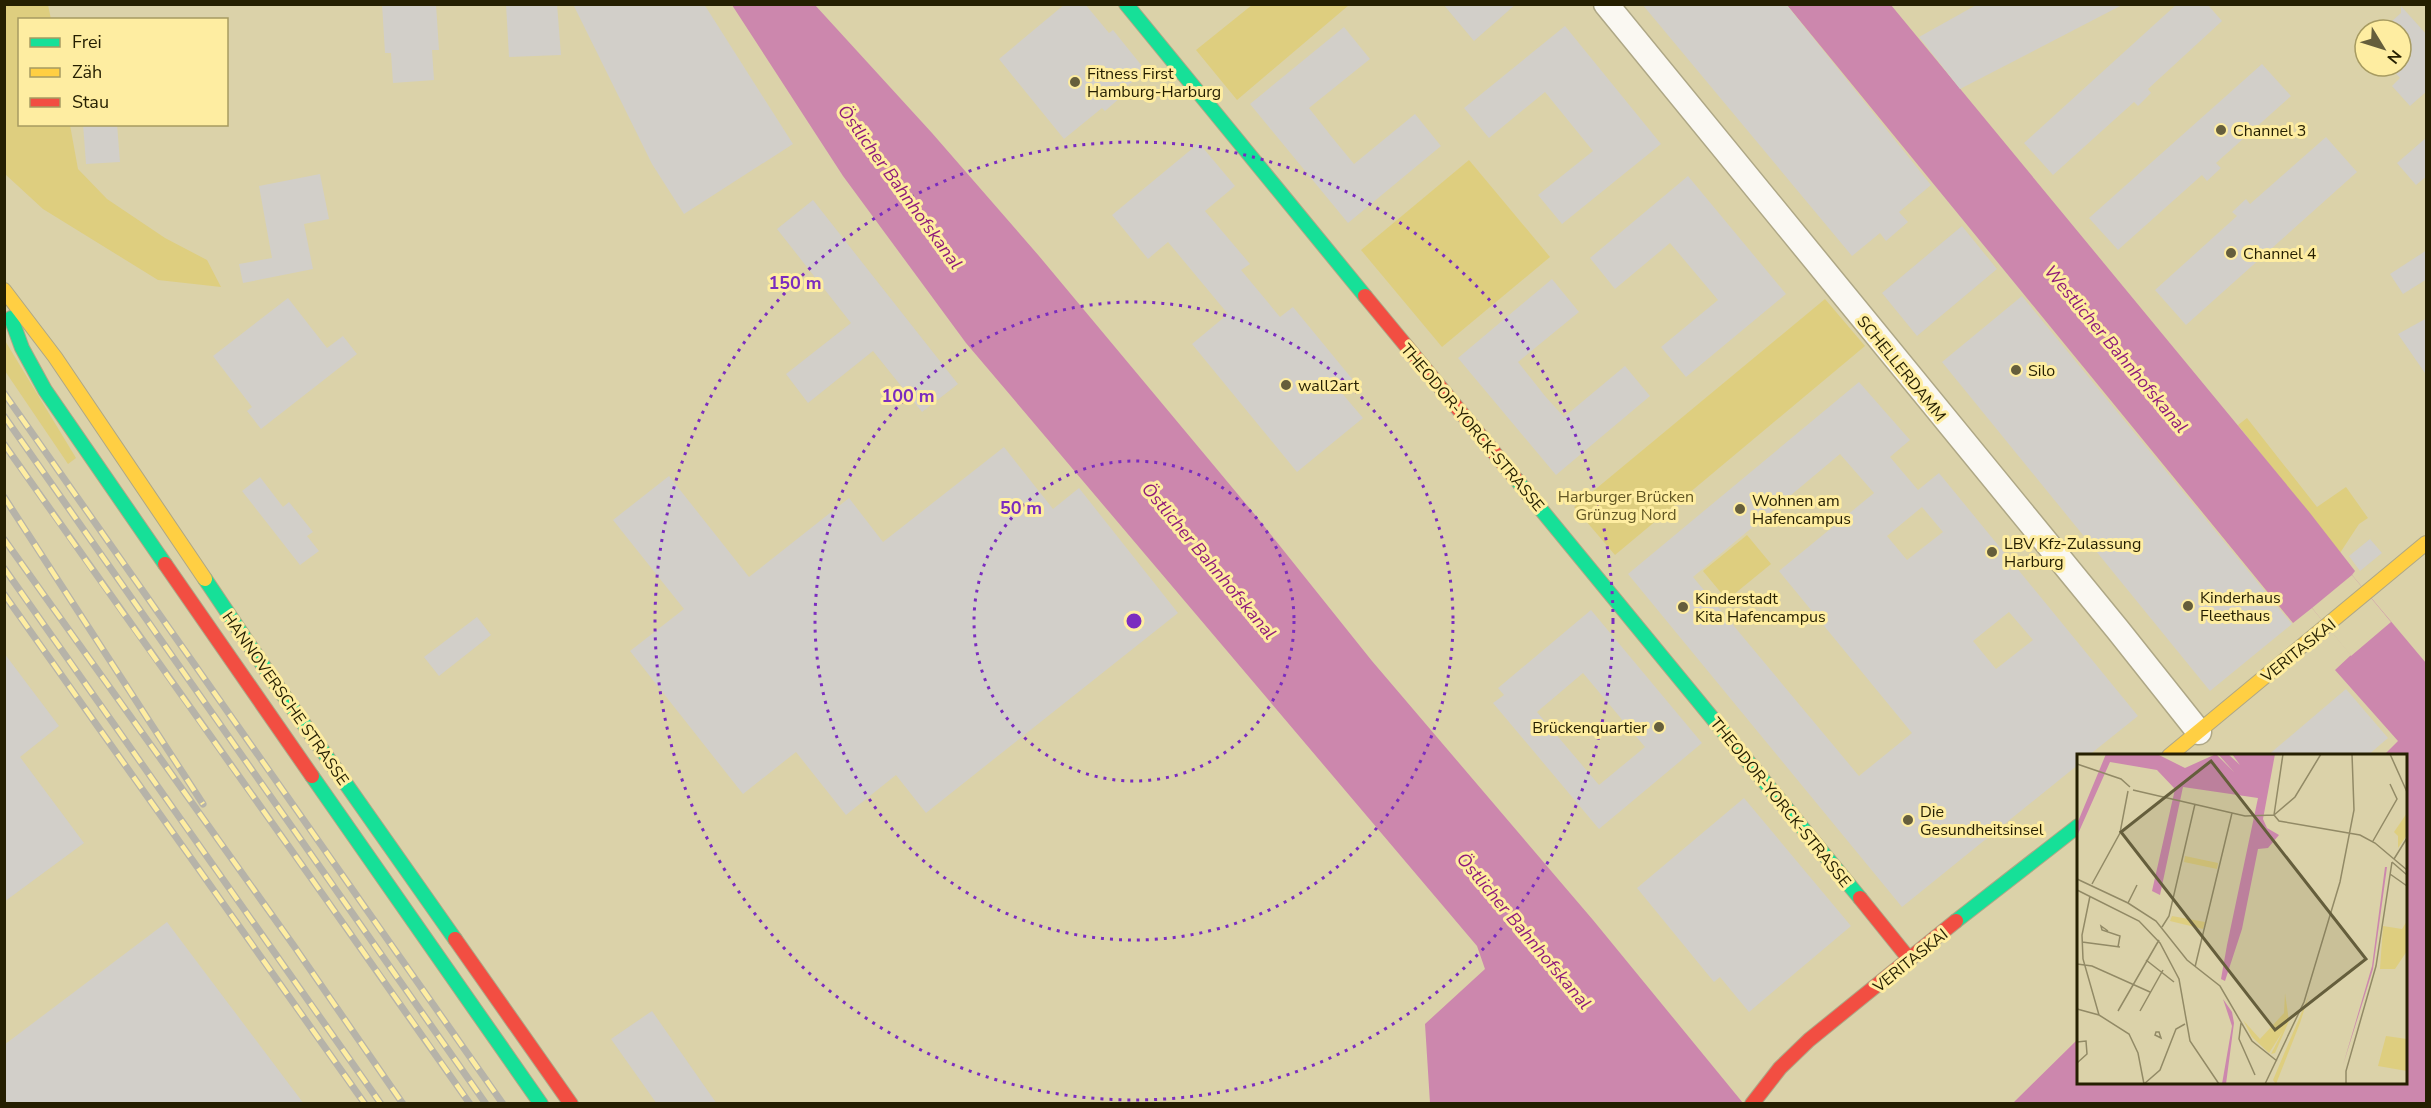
<svg xmlns="http://www.w3.org/2000/svg" width="2431" height="1108" font-family="'Nunito Sans',sans-serif">
<style>
.green{fill:#dece7f}
.water{fill:#cc87ad}
.pier{fill:#dbd2a9}
.building{fill:#d2cfc9;fill-rule:evenodd}
.lines{fill:none;stroke-linecap:round;stroke-linejoin:round}
.street-casing{stroke:#aea786;stroke-width:27}
.fast-casing{stroke:#aea786;stroke-width:16}
.slow-casing{stroke:#aea786;stroke-width:16}
.jam-casing{stroke:#aea786;stroke-width:16}
.street{stroke:#faf8f2;stroke-width:24}
.fast{stroke:#16e098;stroke-width:14}
.slow{stroke:#ffcf43;stroke-width:14}
.jam{stroke:#f24e42;stroke-width:14}
.rail-casing{stroke:#b6b3a9;stroke-width:7}
.rail{stroke:#feeda1;stroke-width:4.5;stroke-dasharray:14;stroke-linecap:butt}
.ring{fill:none;stroke:#7b2cbf;stroke-width:3;stroke-dasharray:3 6}
.poi-dot{fill:#655e3c;stroke:#feeda1;stroke-width:2}
.labels{text-anchor:middle;stroke-width:6;stroke-linejoin:round;paint-order:stroke}
.poi-label{font-size:16px;fill:#251f01;stroke:#feeda1;text-anchor:start}
.street-label{font-size:16px;fill:#251f01;stroke:#feeda1}
.park-label{font-size:16px;fill:#625724;stroke:#feeda1}
.water-label{font-size:18px;font-style:italic;fill:#8f1b7a;stroke:#feeda1}
.inset-road{fill:none;stroke:#928a66;stroke-width:1.5}
.view{fill:#655e3c;fill-opacity:0.15;stroke:#655e3c;stroke-width:3}
.inset-edge{fill:none;stroke:#251f01;stroke-width:3}
.centre{fill:#7b2cbf;stroke:#feeda1;stroke-width:3}
.ring-label{font-size:18px;text-anchor:middle;font-weight:bold;fill:#7b2cbf;stroke:#feeda1;stroke-width:6;stroke-linejoin:round;paint-order:stroke}
</style>
<rect width="100%" height="100%" fill="#dbd2a9"/>
<g class="green">
<polygon points="4,5 48,5 51,19 20,20 20,124 70,125 78,169 107,199 165,238 207,260 221,287 158,280 43,209 5,174"/>
<polygon points="1252,5 1252,4 1349,5 1237,100 1196,50"/>
<polygon points="1469,160 1550,257 1442,347 1361,250"/>
<polygon points="1825,299 1865,346 1615,555 1574,507"/>
<polygon points="4,339 76,458 68,464 5,371"/>
<polygon points="2247,418 2317,507 2346,487 2368,518 2359,524 2340,553 2238,425"/>
<polygon points="1747,535 1771,564 1727,600 1703,571"/>
</g>
<g class="water">
<polygon points="732,5 815,5 932,133 1039,256 1256,516 1372,661 1593,920 1743,1103 1430,1103 1425,1024 1485,969 1477,946 966,343 843,176"/>
<polygon points="1787,5 1891,5 2310,513 2355,571 2352,575 2426,663 2426,1103 2013,1103 2078,1039 2078,1082 2406,1082 2406,756 2384,755 2398,741 2335,670 2351,655 2312,608 2293,623"/>
</g>
<polygon class="pier" points="2352,575 2391,622 2351,656 2312,608"/>
<g class="building">
<polygon points="382,4 436,4 439,50 432,50 434,80 393,83 391,53 385,53"/>
<polygon points="506,4 557,4 561,55 509,57"/>
<polygon points="573,4 704,4 793,144 684,214 652,164"/>
<polygon points="1065,4 1085,4 1109,33 1113,30 1146,71 1118,93 1121,97 1105,111 1102,108 1064,139 999,59"/>
<polygon points="1443,4 1516,4 1474,41"/>
<polygon points="1642,4 1786,4 1931,185 1899,212 1908,222 1886,241 1880,233 1852,256"/>
<polygon points="1978,4 2124,4 1960,89 1919,37"/>
<polygon points="2177,4 2207,4 2222,21 2148,89 2151,93 2138,106 2134,102 2053,175 2024,143"/>
<polygon points="2401,6 2427,35 2427,91 2410,106 2392,86 2400,78 2389,66 2401,66 2401,30 2382,30 2401,13"/>
<polygon points="1565,26 1661,144 1562,224 1538,195 1593,151 1545,92 1489,138 1464,108"/>
<polygon points="1344,27 1370,59 1309,108 1331,136 1354,164 1415,114 1441,146 1348,223 1250,104"/>
<polygon points="2262,64 2291,96 2216,163 2221,168 2207,181 2202,175 2118,250 2089,218"/>
<polygon points="83,124 117,124 120,162 86,164"/>
<polygon points="2326,137 2357,172 2186,325 2155,290 2237,216 2232,212 2246,199 2250,204"/>
<polygon points="2427,137 2427,176 2416,185 2397,163"/>
<polygon points="1199,143 1235,186 1205,211 1250,264 1241,270 1280,317 1293,307 1353,380 1340,391 1363,418 1297,472 1192,344 1228,314 1168,242 1148,259 1112,215"/>
<polygon points="320,174 329,219 304,224 313,269 243,283 239,264 272,258 259,186"/>
<polygon points="1688,176 1786,294 1686,377 1661,347 1718,300 1670,243 1615,289 1590,258"/>
<polygon points="813,200 958,384 922,412 873,351 808,403 786,374 851,323 777,229"/>
<polygon points="1962,226 1997,269 1917,336 1882,293"/>
<polygon points="2427,250 2427,279 2403,294 2390,274"/>
<polygon points="1552,279 1579,312 1518,362 1545,396 1564,417 1625,366 1650,396 1556,475 1458,358"/>
<polygon points="2022,296 2292,624 2210,691 1942,362"/>
<polygon points="288,298 327,348 343,336 357,354 261,429 247,411 252,407 213,356"/>
<polygon points="2427,318 2427,376 2398,334"/>
<path d="M1859,382L1910,440L1890,457L1918,490L1939,473L2138,716L2088,756H2079V764L1902,907L1628,574ZM1840,454L1874,493L1779,571L1912,733L1859,776L1693,577ZM1922,507L1943,532L1907,560L1887,536ZM2009,612L2033,640L1996,669L1973,641Z"/>
<polygon points="1004,447 1053,509 1079,488 1178,613 926,813 896,775 846,815 796,752 743,794 630,651 684,609 613,520 669,476 749,577 849,498 883,542"/>
<polygon points="260,477 283,507 289,502 313,532 307,536 319,551 300,565 242,491"/>
<polygon points="2370,539 2382,553 2360,571 2349,556"/>
<path d="M1591,610L1702,743L1599,829L1493,703L1504,695L1498,688ZM1583,673L1645,747L1599,785L1537,712Z"/>
<polygon points="477,617 491,635 439,676 424,657"/>
<polygon points="4,653 59,726 20,757 84,843 4,902"/>
<polygon points="2346,689 2388,738 2367,756 2267,756"/>
<polygon points="1744,798 1851,926 1749,1012 1720,977 1714,982 1637,888"/>
<polygon points="167,922 304,1104 4,1104 4,1045"/>
<polygon points="652,1011 717,1104 657,1104 611,1039"/>
</g>
<g class="lines">
<defs>
<polyline id="street" points="1606,4 2118,630 2199,732"/>
<g id="fast">
<polyline points="1126,4 1365,296"/>
<polyline points="11,318 22,348 45,390 165,564"/>
<polyline points="1516,479 1860,898"/>
<polyline points="205,579 275,683 455,939"/>
<polyline points="312,776 541,1104"/>
<polyline points="1956,921 2078,826"/>
</g>
<g id="slow">
<polyline points="4,290 55,357 205,579"/>
<polyline points="2169,756 2426,543"/>
</g>
<g id="jam">
<polyline points="1365,296 1516,479"/>
<polyline points="165,564 312,776"/>
<polyline points="1860,898 1910,960"/>
<polyline points="455,939 571,1104"/>
<polyline points="1752,1104 1780,1068 1809,1040 1956,921"/>
</g>
</defs>
<use href="#street" class="street-casing"/>
<use href="#fast" class="fast-casing"/>
<use href="#slow" class="slow-casing"/>
<use href="#jam" class="jam-casing"/>
<use href="#street" class="street"/>
<use href="#fast" class="fast"/>
<use href="#slow" class="slow"/>
<use href="#jam" class="jam"/>
<defs>
<g id="rail">
<polyline points="4,393 503,1104"/>
<polyline points="4,416 486,1104"/>
<path d="M4,444C158,664 316,883 470,1104"/>
<polyline points="4,497 203,804"/>
<polyline points="4,539 294,946 403,1104"/>
<polyline points="4,568 381,1104"/>
<polyline points="4,594 365,1104"/>
</g>
</defs>
<use href="#rail" class="rail-casing"/>
<use href="#rail" class="rail"/>
</g>
<g class="ring">
<circle cx="1134" cy="621" r="160"/>
<circle cx="1134" cy="621" r="319"/>
<circle cx="1134" cy="621" r="479"/>
</g>
<g class="poi-dot">
<circle cx="1075" cy="82" r="6"/>
<circle cx="2221" cy="130" r="6"/>
<circle cx="2231" cy="253" r="6"/>
<circle cx="2016" cy="370" r="6"/>
<circle cx="1286" cy="385" r="6"/>
<circle cx="1740" cy="509" r="6"/>
<circle cx="1992" cy="552" r="6"/>
<circle cx="2188" cy="606" r="6"/>
<circle cx="1683" cy="607" r="6"/>
<circle cx="1659" cy="727" r="6"/>
<circle cx="1908" cy="820" r="6"/>
</g>
<g class="labels">
<g class="poi-label">
<text x="1087" y="79">Fitness First<tspan x="1087" dy="18">Hamburg-Harburg</tspan></text>
<text x="2233" y="136">Channel 3</text>
<text x="2243" y="259">Channel 4</text>
<text x="2028" y="376">Silo</text>
<text x="1298" y="391">wall2art</text>
<text x="1752" y="506">Wohnen am<tspan x="1752" dy="18">Hafencampus</tspan></text>
<text x="2004" y="549">LBV Kfz-Zulassung<tspan x="2004" dy="18">Harburg</tspan></text>
<text x="2200" y="603">Kinderhaus<tspan x="2200" dy="18">Fleethaus</tspan></text>
<text x="1695" y="604">Kinderstadt<tspan x="1695" dy="18">Kita Hafencampus</tspan></text>
<text x="1647" y="733" text-anchor="end">Brückenquartier</text>
<text x="1920" y="817">Die<tspan x="1920" dy="18">Gesundheitsinsel</tspan></text>
</g>
<g class="street-label">
<text transform="translate(1902 368) rotate(51)" y="6">SCHELLERDAMM</text>
<text transform="translate(1473 427) rotate(50)" y="6">THEODOR-YORCK-STRASSE</text>
<text transform="translate(2298 650) rotate(-39)" y="6">VERITASKAI</text>
<text transform="translate(286 698) rotate(55)" y="6">HANNOVERSCHE STRASSE</text>
<text transform="translate(1781 802) rotate(51)" y="6">THEODOR-YORCK-STRASSE</text>
<text transform="translate(1910 960) rotate(-39)" y="6">VERITASKAI</text>
</g>
<g class="park-label">
<text x="1626" y="502">Harburger Brücken<tspan x="1626" dy="18">Grünzug Nord</tspan></text>
</g>
<g class="water-label">
<text transform="translate(900 187) rotate(54)" y="6">Östlicher Bahnhofskanal</text>
<text transform="translate(2116 349) rotate(50)" y="6">Westlicher Bahnhofskanal</text>
<text transform="translate(1209 561) rotate(50)" y="6">Östlicher Bahnhofskanal</text>
<text transform="translate(1524 931) rotate(50)" y="6">Östlicher Bahnhofskanal</text>
</g>
</g>
<g transform="translate(2077 754)">
<rect width="330" height="330" fill="#dbd2a9"/>
<path d="M330,59V81L321,94V82L317,78ZM108,102L141,109L140,115L107,108ZM95,162L128,168L126,175L93,167ZM330,167V197L318,215H303L306,172L325,175ZM208,239L212,267L198,299L194,300L206,277L192,299L175,283L166,266L183,285L207,259ZM232,241L223,269L199,330L196,326ZM309,282L330,285V317L301,312Z" fill="#dece7f"/>
<path d="M29,0H80L108,14L139,0L157,18L141,0H151L163,11L155,0H198L186,65L190,74L202,81L191,94L181,95L165,175L148,227L144,225L150,191L181,44L106,33L83,141L75,137L98,35L80,16L33,8L0,82V70ZM308,113H310L296,215L266,311L295,212ZM146,245L155,258L157,269L149,330H145L155,272Z" fill="#cc87ad"/>
<path class="inset-road" d="M313,0L330,38M0,10L44,25L53,33M56,36L168,62L197,61L202,67L283,81L298,89L330,116M197,61L218,43L244,0M197,61L206,0M296,87L320,45L313,30M317,105L330,84M315,108L330,121M313,120L330,132M0,125L51,149L79,167L110,206L143,232L175,287L200,307M15,130L43,79L51,37M0,136L62,167L83,189L102,225L113,287L142,330M13,142L5,181L6,205L22,261M51,149L60,131M85,173L92,162L118,50M31,177L24,172L25,176L43,182L41,193M5,188L43,193M69,206L97,228M0,210L15,212L73,238M118,213L155,59M0,255L22,261L52,280L61,299L67,330M41,257L82,186M63,257L86,216M164,269L162,285L178,321M79,278H82L84,284L78,281ZM0,288L9,287L10,300L0,309M67,330L83,316L99,275L108,270M188,330L227,248L263,128L277,56L275,0M269,330V317L299,212L315,108"/>
<path class="view" d="M134,7L289,205L198,276L44,78Z"/>
<rect width="330" height="330" class="inset-edge"/>
</g>
<circle cx="1134" cy="621" r="9" class="centre"/>
<g class="ring-label">
<text x="795" y="289">150 m</text>
<text x="908" y="402">100 m</text>
<text x="1021" y="514">50 m</text>
</g>
<rect width="2431" height="1108" fill="none" stroke="#251f01" stroke-width="12"/>
<rect x="18" y="18" width="210" height="108" fill="#feeda1" stroke="#a79b61" stroke-width="1.5"/>
<rect x="30" y="38" width="30" height="9" fill="#16e098" stroke="#a79b61" stroke-width="1.5"/>
<text x="72" y="48" font-size="18" fill="#251f01">Frei</text>
<rect x="30" y="68" width="30" height="9" fill="#ffcf43" stroke="#a79b61" stroke-width="1.5"/>
<text x="72" y="78" font-size="18" fill="#251f01">Zäh</text>
<rect x="30" y="98" width="30" height="9" fill="#f24e42" stroke="#a79b61" stroke-width="1.5"/>
<text x="72" y="108" font-size="18" fill="#251f01">Stau</text>
<g transform="translate(2383 48) rotate(128)"><circle r="28" fill="#feeda1" stroke="#a79b61" stroke-width="1.5"/>
<path d="M0-4.5L10 22L0 15L-10 22Z" fill="#655e3c"/>
<text y="-9" font-size="16" font-weight="bold" text-anchor="middle" fill="#251f01">N</text>
</g>
</svg>
